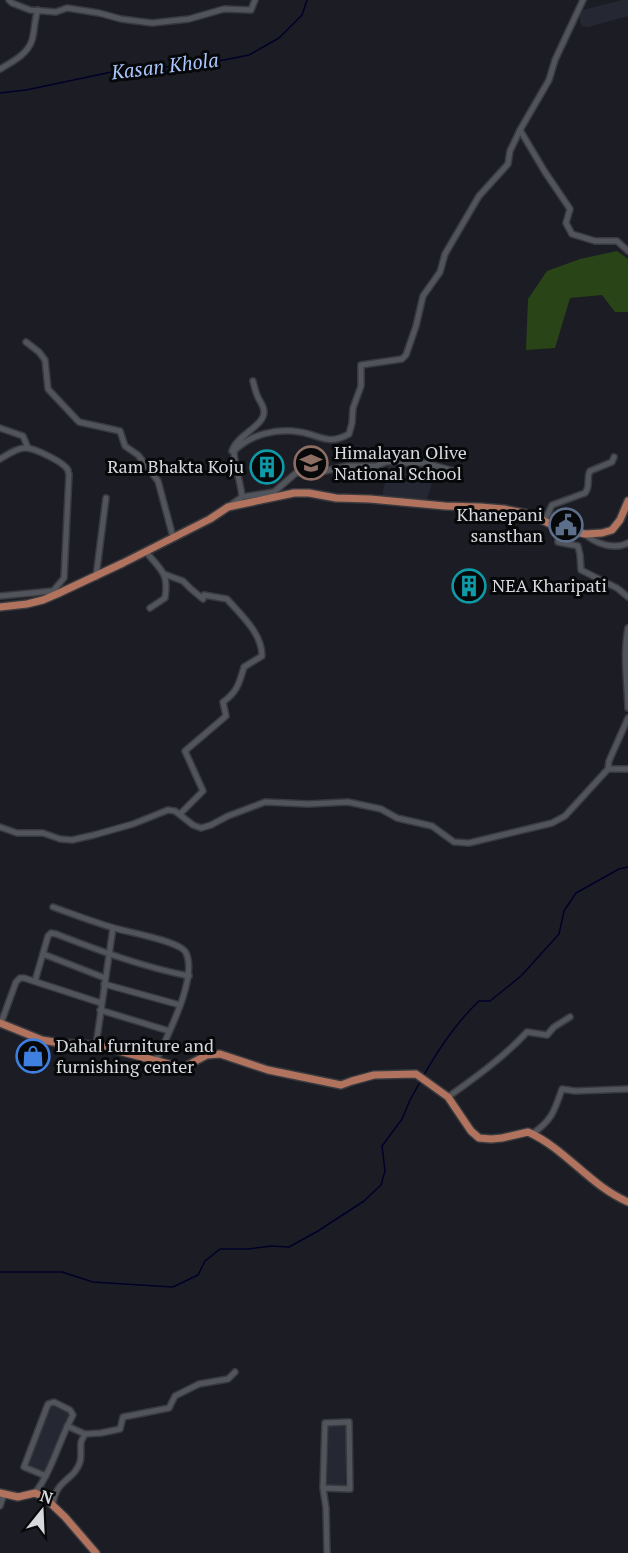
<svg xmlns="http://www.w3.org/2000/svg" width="628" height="1553" font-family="'PT Serif',serif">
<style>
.built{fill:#252833}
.green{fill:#294417}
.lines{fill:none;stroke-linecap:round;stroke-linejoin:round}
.stream{stroke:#000029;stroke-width:1.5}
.minor-casing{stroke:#383a3f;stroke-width:8}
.major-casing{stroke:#383a3f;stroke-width:10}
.minor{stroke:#52545c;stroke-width:5}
.major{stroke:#b1735d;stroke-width:7}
.labels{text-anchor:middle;stroke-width:6;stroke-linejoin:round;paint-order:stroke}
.poi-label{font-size:18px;fill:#d7d9dd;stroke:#07080a;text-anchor:start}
.water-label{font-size:20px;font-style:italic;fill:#a8c5fc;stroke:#07080a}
</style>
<rect width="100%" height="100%" fill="#1c1d24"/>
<g class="built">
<polygon points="622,0 628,0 628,16 588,27 582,26 580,21 580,15 583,10"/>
<polygon points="415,462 437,467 426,502 382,497 389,464"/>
<polygon points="50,1405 70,1413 46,1473 27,1465"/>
<polygon points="329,1424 347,1425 345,1485 327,1485"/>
</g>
<polygon class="green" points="617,251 628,259 628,312 615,312 602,295 570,298 555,348 526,350 528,299 547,271 580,259"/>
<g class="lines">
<g class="stream">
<polyline points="0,93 26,90 121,70 181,66 224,60 249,55 279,38 302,15 307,0"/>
<path d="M424,1075C439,1048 457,1022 479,1001H490L521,976L559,934L564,911L576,893L619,869L628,867"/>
<polyline points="0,1272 62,1272 93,1282 173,1287 198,1275 205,1261 220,1249 248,1249 271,1246 289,1247 318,1231 364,1201 381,1185 385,1171 382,1146 402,1119 410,1100 420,1082"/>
</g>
<defs>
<g id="minor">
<polyline points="9,0 12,3 30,10 56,12 67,8 99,13 121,19 152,23 189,19 224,9 251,10 255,0"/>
<polyline points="583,0 555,60 549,80 520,130 545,172 570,209 566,223 572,234 595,241 617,241 628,251"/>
<path d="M0,69C12,62 28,54 32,40C35,30 34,20 38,10"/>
<polyline points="26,342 39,352 45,360 48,389 79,422 120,431 125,446 138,455 158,481 173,537"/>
<polyline points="0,428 23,436 28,448"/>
<path d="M232,451C237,435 264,426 264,412C264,405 259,401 257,395C255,390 254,385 253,381"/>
<path d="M0,459C7,455 18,447 26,448C34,448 64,462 68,470C68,471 68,473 69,474L64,578L53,591L0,596"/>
<polyline points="242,497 274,492 296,473 325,471 347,466 376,466 386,462 395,461 403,463 425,463 454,471"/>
<path d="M229,506L242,497C241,482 234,466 234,451C251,434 277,428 300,432C320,435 328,446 349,434L352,423L353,408L361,386V365L402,359L406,355L416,326L423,296L440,272L445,254L479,196L508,164L510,151L520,130"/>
<path d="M545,520L552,505L585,493C591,486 586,478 590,471L612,462L614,457"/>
<polyline points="559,528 558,542 578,546 580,555 581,570 617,588 628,597"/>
<path d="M585,534C596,544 614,550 628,543"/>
<path d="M146,552C161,570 169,573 165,598L150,608"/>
<path d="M164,574L183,581L191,589L203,599L204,595L227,599C241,615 262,633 262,656L244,667C239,684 237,692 223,702L226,716L185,751L203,791L180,814"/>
<polyline points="96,577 106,498"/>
<path d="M628,628C623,654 627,681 628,708"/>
<polyline points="608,769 628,769"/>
<polyline points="0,827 17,833 43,833 60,839 72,840 94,835 133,824 168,810 175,811 193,825 201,828 211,825 228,816 265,802 308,804 348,802 381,809 397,818 432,826 454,842 469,843 552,823 565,816 608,769 609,761 628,718"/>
<path d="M53,907C73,914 93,922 114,928C127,932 181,941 186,953C198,978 167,1036 156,1061"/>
<polyline points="43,954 105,978"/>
<path d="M35,981L48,936L51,933L56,934C100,951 143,967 189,976"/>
<polyline points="104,984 180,1005"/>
<polyline points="100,1010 169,1031"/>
<polyline points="1,1023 16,982 20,978 24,978 101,1003"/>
<polyline points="96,1045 113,928"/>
<path d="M448,1097C476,1077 504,1057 527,1032L547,1035L554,1027L570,1017"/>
<path d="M532,1134C552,1120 554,1112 562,1089L575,1091L628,1089"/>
<polyline points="67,1426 85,1434"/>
<polyline points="323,1488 350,1489 349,1422 325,1423 323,1488 326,1508 327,1553"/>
<path d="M35,1493C53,1469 59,1440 73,1415L70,1410L54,1402L48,1404L24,1467L46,1476"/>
<path d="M53,1504C56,1479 74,1481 80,1462C82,1455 80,1449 81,1442C82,1439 84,1437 85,1434L101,1433L120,1429L123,1417L169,1408L175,1396L199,1384L228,1379L235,1372"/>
<polyline points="0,1506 4,1494"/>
</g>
<g id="major">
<polyline points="0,607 27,604 43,600 57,594 123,563 210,519 228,507 294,493 309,493 336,498 370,499 445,506 480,507 504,509 529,514 559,528 585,534 602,533 612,530 620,520 628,501"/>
<path d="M0,1023L42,1040L60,1043L96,1045L180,1067L186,1066L207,1055L220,1054L268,1070L341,1085L352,1081L374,1075L416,1074L448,1097L471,1131L479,1138L491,1139L502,1138L528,1132C566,1149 589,1185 628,1202"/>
<polyline points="0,1493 18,1497 35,1493 44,1497 65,1517 96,1553"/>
</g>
</defs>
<use href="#minor" class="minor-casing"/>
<use href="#major" class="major-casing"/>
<use href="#minor" class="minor"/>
<use href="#major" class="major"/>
</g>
<defs>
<symbol id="school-ring" viewBox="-11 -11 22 22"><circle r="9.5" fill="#07080a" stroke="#8d6e63" stroke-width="1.5"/><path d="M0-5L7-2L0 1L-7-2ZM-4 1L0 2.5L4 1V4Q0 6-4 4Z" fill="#8d6e63"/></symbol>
<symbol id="building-ring" viewBox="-11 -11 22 22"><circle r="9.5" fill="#07080a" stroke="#0f9aa8" stroke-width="1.5"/><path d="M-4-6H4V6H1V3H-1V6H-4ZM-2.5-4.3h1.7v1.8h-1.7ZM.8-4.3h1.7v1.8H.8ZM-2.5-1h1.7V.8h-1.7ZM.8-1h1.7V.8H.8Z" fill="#0f9aa8"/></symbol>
<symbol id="civic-ring" viewBox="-11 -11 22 22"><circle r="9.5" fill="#07080a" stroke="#5c6f8a" stroke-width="1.5"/><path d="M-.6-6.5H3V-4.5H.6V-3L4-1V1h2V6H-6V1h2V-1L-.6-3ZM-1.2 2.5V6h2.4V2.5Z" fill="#5c6f8a"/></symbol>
<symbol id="shop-ring" viewBox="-11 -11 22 22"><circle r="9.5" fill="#07080a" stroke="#3f7fe0" stroke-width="1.5"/><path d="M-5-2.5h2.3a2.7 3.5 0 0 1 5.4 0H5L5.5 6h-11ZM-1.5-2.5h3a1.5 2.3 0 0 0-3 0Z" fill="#3f7fe0"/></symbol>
</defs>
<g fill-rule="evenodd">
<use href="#school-ring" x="292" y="444" width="38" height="38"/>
<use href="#building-ring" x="248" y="448" width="38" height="38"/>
<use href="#civic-ring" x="547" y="506" width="38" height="38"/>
<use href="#building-ring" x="450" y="567" width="38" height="38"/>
<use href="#shop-ring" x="14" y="1037" width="38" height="38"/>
</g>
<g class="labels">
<g class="poi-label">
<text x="334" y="459">Himalayan Olive<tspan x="334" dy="21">National School</tspan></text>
<text x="244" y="473" text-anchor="end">Ram Bhakta Koju</text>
<text x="543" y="521" text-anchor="end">Khanepani<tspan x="543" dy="21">sansthan</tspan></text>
<text x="492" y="592">NEA Kharipati</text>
<text x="56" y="1052">Dahal furniture and<tspan x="56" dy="21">furnishing center</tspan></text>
</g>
<g class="water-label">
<text transform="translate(165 66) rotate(-7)" y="7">Kasan Khola</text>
</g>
</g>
<g transform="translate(42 1511) rotate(18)" stroke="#07080a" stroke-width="4.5" paint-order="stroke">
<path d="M0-4.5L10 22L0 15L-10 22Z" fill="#d7d9dd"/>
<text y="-9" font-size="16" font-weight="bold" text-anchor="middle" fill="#d7d9dd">N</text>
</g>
</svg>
